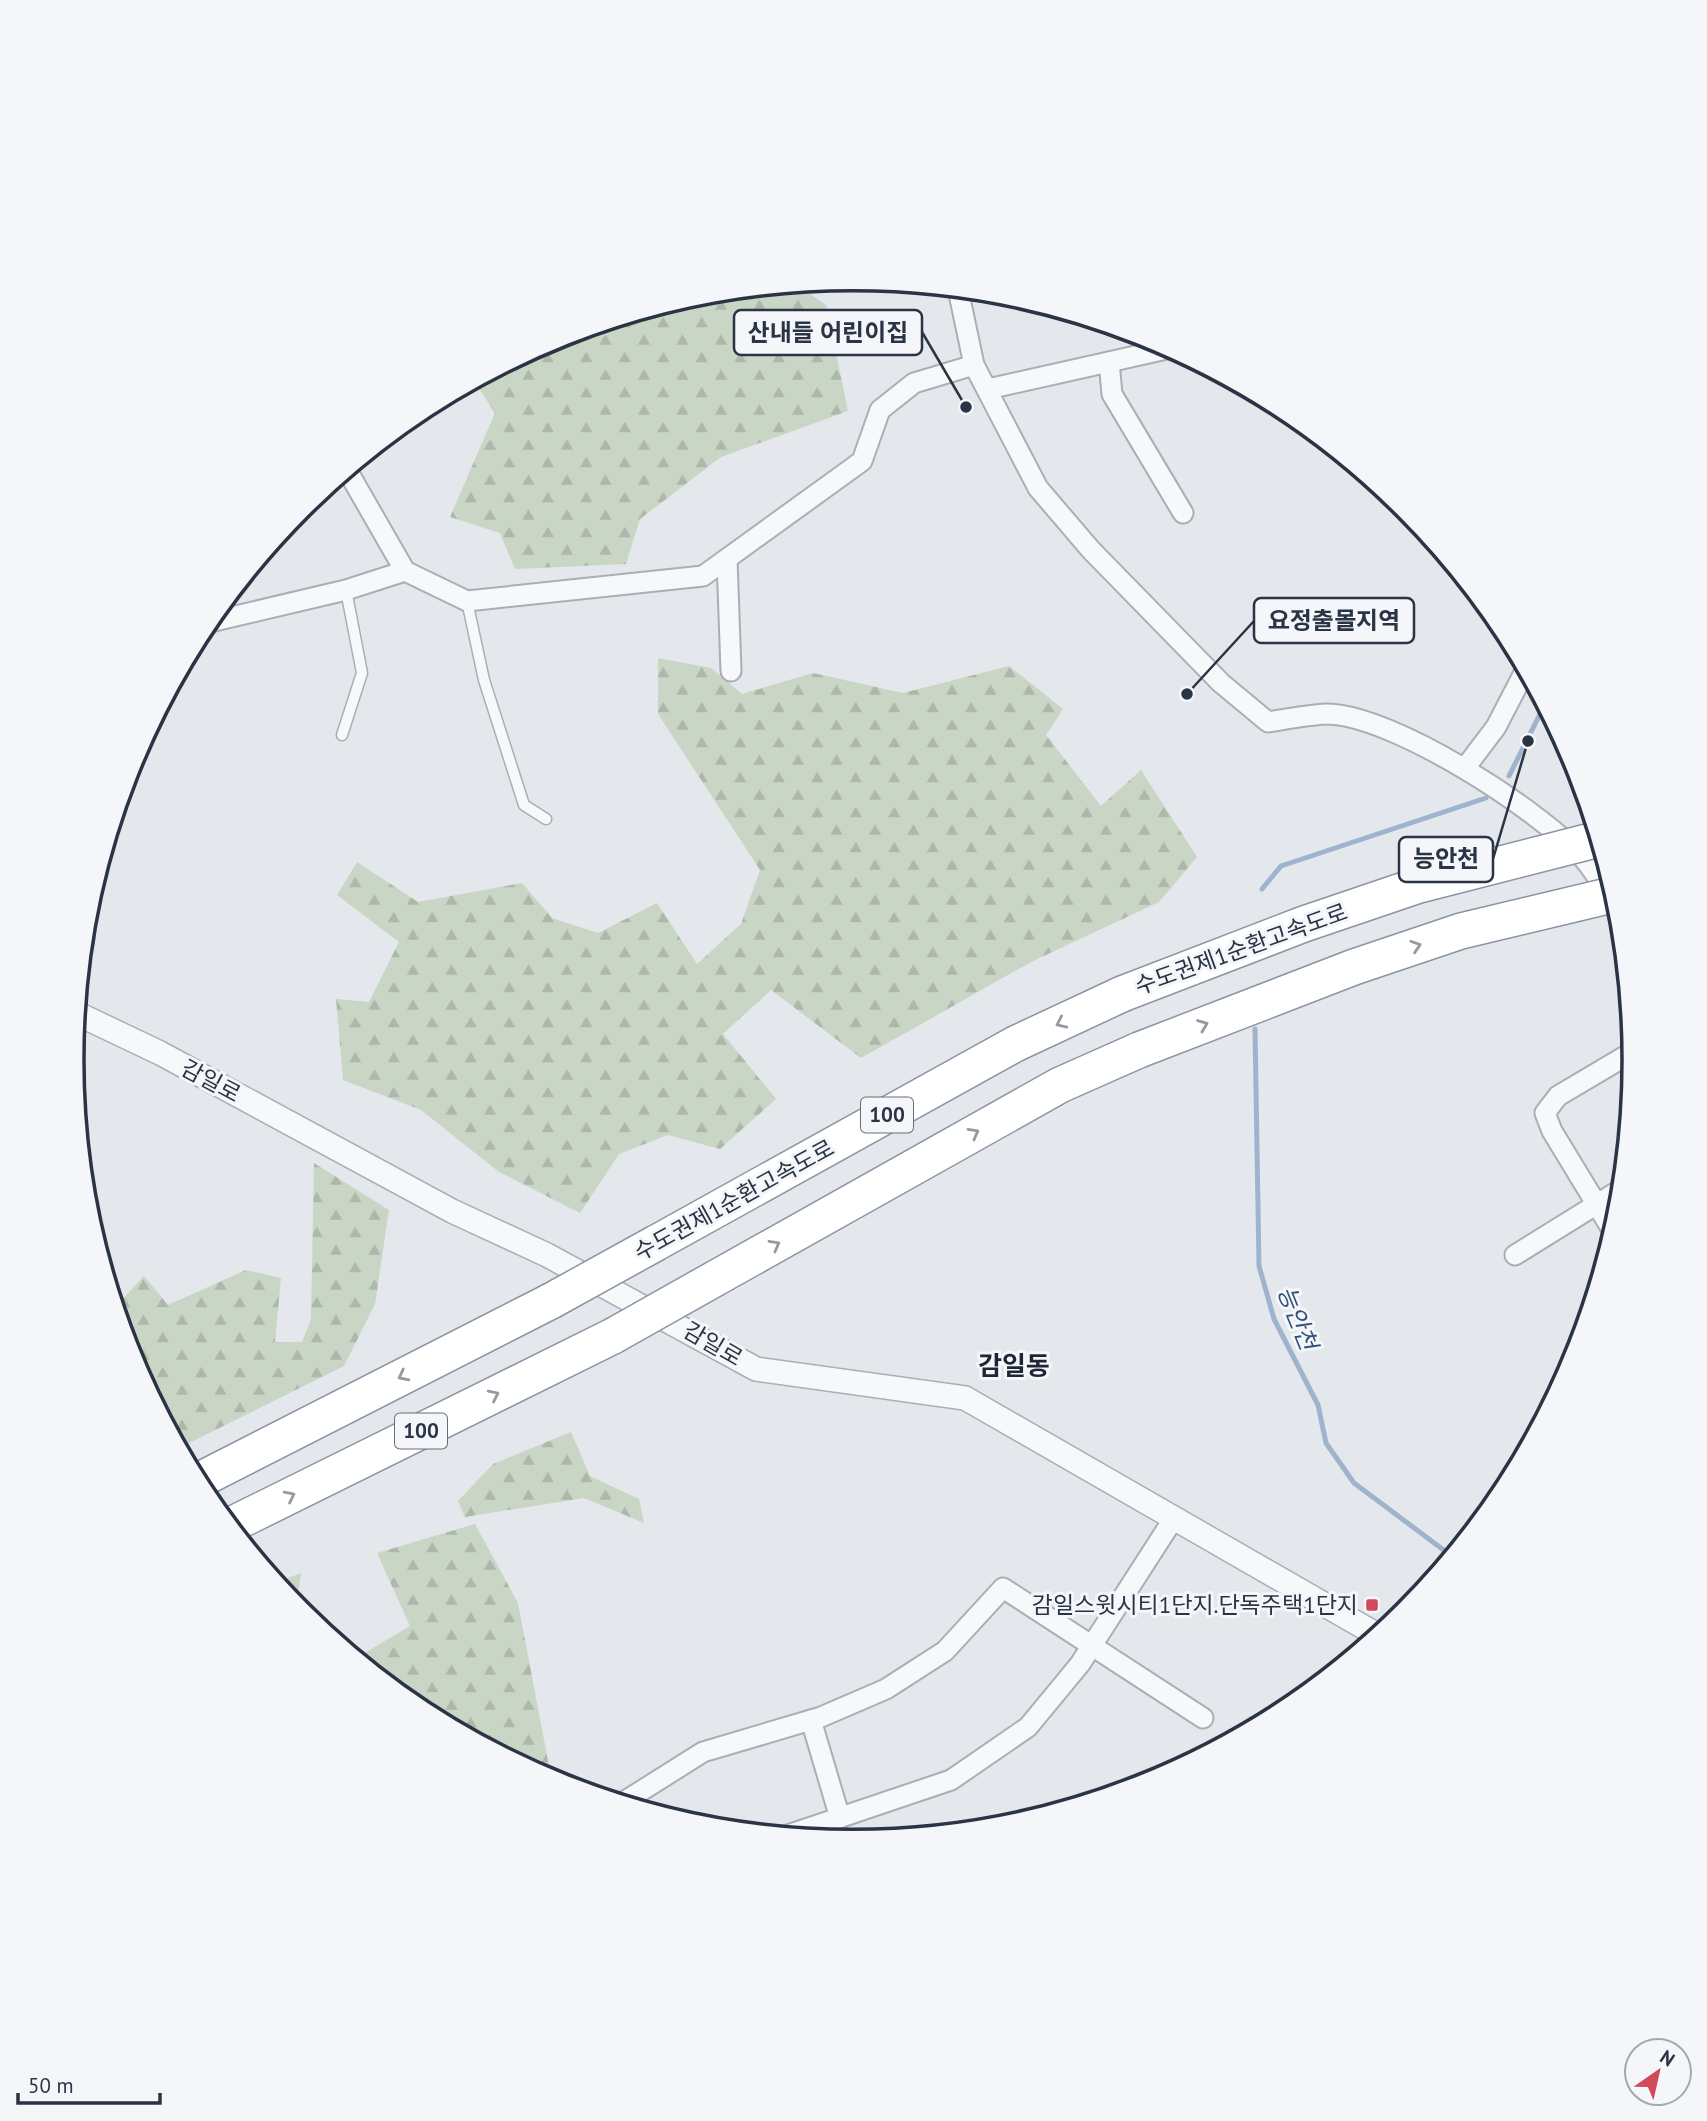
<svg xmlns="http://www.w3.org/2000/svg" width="1707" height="2121" font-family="'PT Sans','Noto Sans KR',sans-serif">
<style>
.forest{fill:url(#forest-firs)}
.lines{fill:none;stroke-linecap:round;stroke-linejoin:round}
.stream{stroke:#9fb4cc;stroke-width:5}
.service-casing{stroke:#a9aeb7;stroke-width:13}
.minor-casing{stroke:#a9aeb7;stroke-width:23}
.tertiary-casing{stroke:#a9aeb7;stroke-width:26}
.motorway-casing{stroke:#8b94a3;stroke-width:38}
.service{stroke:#f7f8fa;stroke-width:10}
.minor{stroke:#f7f8fa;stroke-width:19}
.tertiary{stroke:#f7f8fa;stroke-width:23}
.motorway{stroke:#fff;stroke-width:35}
.motorway-bridge-casing{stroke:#8b94a3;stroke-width:38;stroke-linecap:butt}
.motorway-bridge{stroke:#fff;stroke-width:35}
.oneway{stroke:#959aa2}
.poi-dot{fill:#d1495b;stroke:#f4f6f9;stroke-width:2.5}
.labels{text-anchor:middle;stroke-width:6;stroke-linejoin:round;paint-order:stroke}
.shield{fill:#f4f6f9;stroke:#676e7b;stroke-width:2}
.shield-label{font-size:21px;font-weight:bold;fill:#2b3445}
.street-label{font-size:23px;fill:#2b3445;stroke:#f4f6f9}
.poi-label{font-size:23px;fill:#2b3445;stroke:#f4f6f9;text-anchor:end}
.water-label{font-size:24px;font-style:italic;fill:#34527a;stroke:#f4f6f9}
.quarter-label{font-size:26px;font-weight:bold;fill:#1d2536;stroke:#f4f6f9}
.rim{fill:none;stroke:#2b3445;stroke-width:3.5}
.leader{fill:none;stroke:#2b3445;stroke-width:2.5}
.callout-dot{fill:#2b3445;stroke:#f4f6f9;stroke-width:2.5}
.callout{fill:#f4f6f9;stroke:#2b3445;stroke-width:2.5}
.callout-label{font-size:24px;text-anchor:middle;font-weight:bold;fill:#2b3445}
</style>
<defs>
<pattern id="forest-firs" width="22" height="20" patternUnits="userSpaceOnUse" patternTransform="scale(1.75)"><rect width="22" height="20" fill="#c9d6c5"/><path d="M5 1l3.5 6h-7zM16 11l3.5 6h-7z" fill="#adb8ab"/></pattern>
</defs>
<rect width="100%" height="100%" fill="#e4e7ec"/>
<g class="forest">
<polygon points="796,284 826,305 848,411 721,457 640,519 626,564 515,569 500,533 450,517 495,413 474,381 555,338 701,294"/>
<polygon points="658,658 711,668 742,694 813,673 903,693 1009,666 1063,709 1046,735 1101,806 1141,770 1197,857 1159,902 1031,962 861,1058 771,990 723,1034 776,1099 720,1149 668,1135 619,1154 580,1213 499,1172 421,1110 343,1080 336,999 369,1002 399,942 337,895 357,862 418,902 522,883 552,918 598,933 657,903 697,964 741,924 760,870 658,714"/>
<polygon points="314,1163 389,1210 375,1304 344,1366 179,1448 131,1359 114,1304 117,1305 144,1276 168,1305 246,1270 281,1278 275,1342 302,1342 311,1319"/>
<polygon points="571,1432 590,1476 639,1499 644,1523 584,1498 465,1517 458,1501 493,1464"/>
<polygon points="475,1524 518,1603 552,1782 419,1710 393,1689 361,1655 410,1626 377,1553"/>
<polygon points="301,1573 296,1608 276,1583"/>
</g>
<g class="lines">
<g class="stream">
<polyline points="1509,776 1545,704"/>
<polyline points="1262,889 1281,866 1486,798"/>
<polyline points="1255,1029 1259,1266 1274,1319 1318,1405 1326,1443 1354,1483 1453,1557"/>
</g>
<defs>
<g id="service">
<polyline points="467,601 484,680 524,805 546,819"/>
<polyline points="342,735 362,673 346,590"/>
</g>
<g id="minor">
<path d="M958,289L974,365L1038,488L1091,550L1221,683L1268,722C1287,719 1307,715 1326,714C1392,714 1538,809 1583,858C1597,874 1609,897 1621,915"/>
<polyline points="1109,362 1112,394 1183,513"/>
<polyline points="988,389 1171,348"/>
<polyline points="347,470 405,571 467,601 703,576 862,461 880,410 914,383 974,365"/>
<polyline points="727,559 731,671"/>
<polyline points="206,623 346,590 405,571"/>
<polyline points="1465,768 1496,727 1526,669"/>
<polyline points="83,944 84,938"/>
<polyline points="1614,1233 1552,1131 1545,1113 1558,1096 1634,1051"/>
<polyline points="1515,1255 1623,1188"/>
<polyline points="811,1720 840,1818"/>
<polyline points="622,1803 703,1752 821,1717 886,1689 945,1651 1003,1588 1203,1718"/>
<polyline points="785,1836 951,1780 1028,1727 1080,1664 1174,1518"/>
</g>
<polyline id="tertiary" points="76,1013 160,1053 452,1211 547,1255 756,1369 965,1398 1379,1636"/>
<g id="motorway">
<polyline points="656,1243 1015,1044 1122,994"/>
<polyline points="716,1278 1060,1085 1139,1050"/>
<polyline points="196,1482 551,1301"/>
<polyline points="229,1526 613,1336"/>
</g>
</defs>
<use href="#service" class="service-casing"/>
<use href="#minor" class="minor-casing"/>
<use href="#tertiary" class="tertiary-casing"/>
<use href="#motorway" class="motorway-casing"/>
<use href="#service" class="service"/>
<use href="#minor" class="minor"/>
<use href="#tertiary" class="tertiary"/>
<use href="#motorway" class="motorway"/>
<defs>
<g id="motorway-bridge">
<polyline points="1122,994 1304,924 1419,885 1599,839"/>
<polyline points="1139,1050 1354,967 1461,931 1616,894"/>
<polyline points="551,1301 656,1243"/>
<polyline points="613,1336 716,1278"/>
</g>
</defs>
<use href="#motorway-bridge" class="motorway-bridge-casing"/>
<use href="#motorway-bridge" class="motorway-bridge"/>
</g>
<defs><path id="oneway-chevron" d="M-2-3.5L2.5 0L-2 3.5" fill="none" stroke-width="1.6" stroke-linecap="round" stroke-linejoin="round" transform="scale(1.75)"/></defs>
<g class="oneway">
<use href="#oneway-chevron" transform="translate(1416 946) rotate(-18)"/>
<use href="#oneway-chevron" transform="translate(1061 1023) rotate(155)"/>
<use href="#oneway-chevron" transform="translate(1203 1025) rotate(-21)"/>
<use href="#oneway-chevron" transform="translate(974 1133) rotate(-29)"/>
<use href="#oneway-chevron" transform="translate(775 1245) rotate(-29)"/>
<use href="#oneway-chevron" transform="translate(403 1376) rotate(153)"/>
<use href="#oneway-chevron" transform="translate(494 1395) rotate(-26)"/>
<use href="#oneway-chevron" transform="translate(290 1496) rotate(-26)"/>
</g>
<rect class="poi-dot" x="1365" y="1598" width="14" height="14" rx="3.5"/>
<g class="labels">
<g class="shield">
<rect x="861" y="1097.5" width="52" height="35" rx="5"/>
<rect x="395" y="1413.5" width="52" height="35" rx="5"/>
</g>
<g class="shield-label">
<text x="887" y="1122">100</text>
<text x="421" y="1438">100</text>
</g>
<g class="street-label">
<text transform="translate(1241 949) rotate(-20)" y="8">수도권제1순환고속도로</text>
<text transform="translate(211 1081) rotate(28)" y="8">감일로</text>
<text transform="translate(734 1200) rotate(-29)" y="8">수도권제1순환고속도로</text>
<text transform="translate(713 1344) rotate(30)" y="8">감일로</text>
</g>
<g class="poi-label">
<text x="1358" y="1613">감일스윗시티1단지.단독주택1단지</text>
</g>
<g class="water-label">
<text transform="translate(1297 1318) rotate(68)" y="8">능안천</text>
</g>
<g class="quarter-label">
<text x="1014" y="1375">감일동</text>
</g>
</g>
<path d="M0 0H1707V2121H0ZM84 1060a769 769 0 1 1 1538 0a769 769 0 1 1-1538 0Z" fill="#f4f6f9" fill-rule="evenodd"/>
<path class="rim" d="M84 1060a769 769 0 1 1 1538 0a769 769 0 1 1-1538 0Z"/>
<path class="leader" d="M966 407L922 332M1187 694L1254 621M1528 741L1493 859"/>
<g class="callout-dot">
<circle cx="966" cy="407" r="7"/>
<circle cx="1187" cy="694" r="7"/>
<circle cx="1528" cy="741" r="7"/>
</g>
<g class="callout">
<rect x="734" y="310" width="188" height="45" rx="7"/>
<rect x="1254" y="598" width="160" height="45" rx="7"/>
<rect x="1399" y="837" width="94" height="45" rx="7"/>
</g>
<g class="callout-label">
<text x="828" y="341">산내들 어린이집</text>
<text x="1334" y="629">요정출몰지역</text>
<text x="1446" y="867">능안천</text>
</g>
<g transform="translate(1658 2072) rotate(34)"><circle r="33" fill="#f4f6f9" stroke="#a4a8b1" stroke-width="2"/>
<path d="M0-5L12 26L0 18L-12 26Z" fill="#d1495b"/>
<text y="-10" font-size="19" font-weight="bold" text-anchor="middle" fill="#2b3445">N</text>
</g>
<path d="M18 2093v10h142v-10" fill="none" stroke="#2b3445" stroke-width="3.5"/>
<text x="28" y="2093" font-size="21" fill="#2b3445" stroke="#f4f6f9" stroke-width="5" paint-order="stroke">50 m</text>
</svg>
